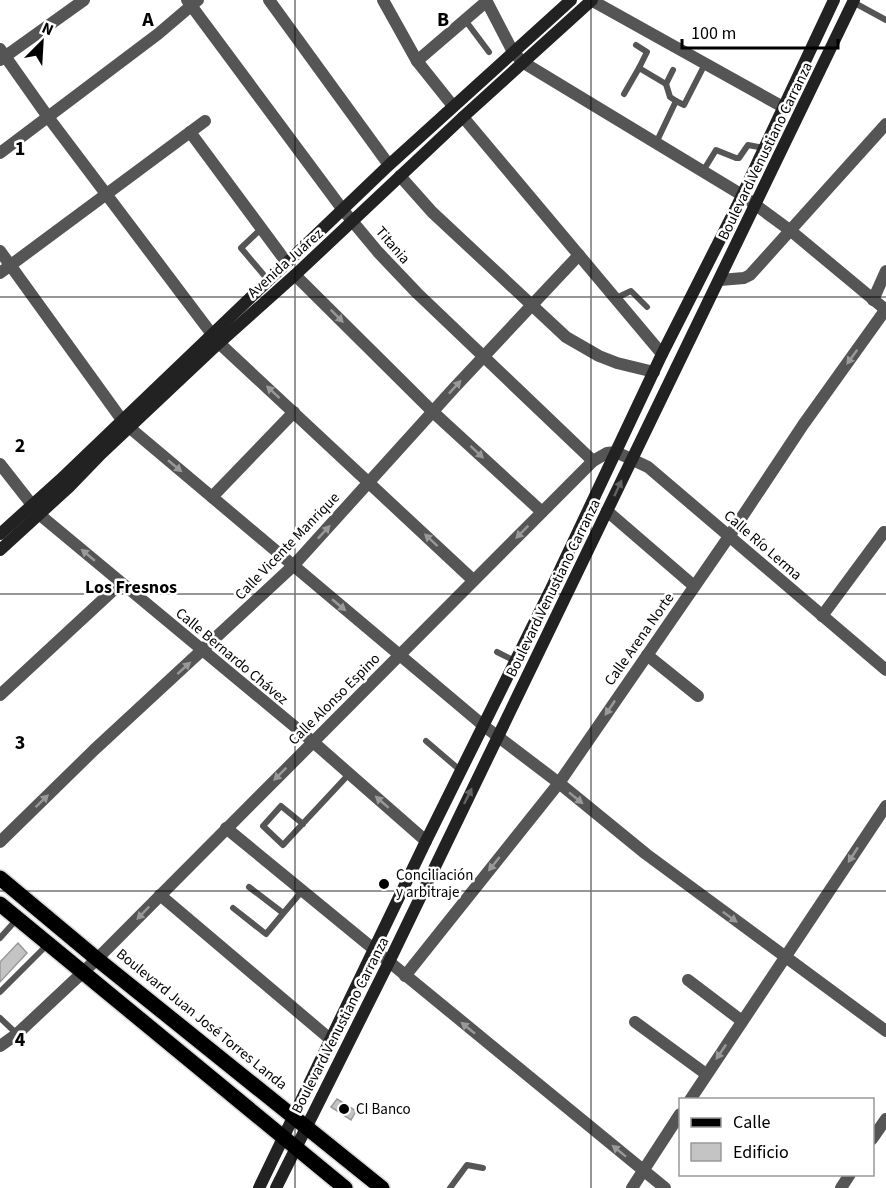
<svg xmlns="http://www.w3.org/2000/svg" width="886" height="1188" font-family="'Source Sans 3',sans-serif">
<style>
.building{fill:#c4c4c4;stroke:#999;stroke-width:1.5}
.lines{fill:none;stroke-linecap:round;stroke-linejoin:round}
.primary-casing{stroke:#dbdbdb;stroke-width:18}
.service{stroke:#555;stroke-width:6}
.minor{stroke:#555;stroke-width:12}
.tertiary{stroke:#555;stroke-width:12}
.secondary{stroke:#222;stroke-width:12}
.primary{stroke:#000;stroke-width:15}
.oneway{fill:#999}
.oneway2{fill:#646464}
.grid{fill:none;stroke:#000;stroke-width:1.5;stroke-opacity:0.55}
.poi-dot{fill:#000;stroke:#fff;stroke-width:2}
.labels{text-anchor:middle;stroke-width:5;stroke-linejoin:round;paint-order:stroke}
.street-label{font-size:15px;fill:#000;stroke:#fff}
.poi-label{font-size:15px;fill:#000;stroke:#fff;text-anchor:start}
.quarter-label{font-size:18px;font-weight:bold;fill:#000;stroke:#fff}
.grid-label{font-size:20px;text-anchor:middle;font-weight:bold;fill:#000;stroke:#fff;stroke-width:5;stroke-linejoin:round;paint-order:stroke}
</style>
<rect width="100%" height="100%" fill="#fff"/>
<g class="building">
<polygon points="18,943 27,953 0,982 0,962"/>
<polygon points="337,1099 356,1111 351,1120 331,1107"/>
</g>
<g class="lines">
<defs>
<g id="primary">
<polyline points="0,878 97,959 382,1188"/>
<polyline points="0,904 345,1188"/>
</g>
</defs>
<use href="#primary" class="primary-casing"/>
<g class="service">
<polyline points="853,2 886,20"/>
<polyline points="465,20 489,52"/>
<polyline points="636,45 647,52 639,68"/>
<polyline points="666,84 673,70"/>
<polyline points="624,94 639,68 666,84 670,97 676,101"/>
<polyline points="656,143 676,101 684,105 705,64"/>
<polyline points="703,171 716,150 736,158 739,158 748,145 764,148"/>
<polyline points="262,228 241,248 268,280"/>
<polyline points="616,298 631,291 647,307"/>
<polyline points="497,652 515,661"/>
<polyline points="426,741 461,771"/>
<path d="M303,824L281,806L263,826L283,845C305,821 327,798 349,774"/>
<polyline points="249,887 283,913"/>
<polyline points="233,908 266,934 302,891"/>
<polyline points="0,938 17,919"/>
<polyline points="0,992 48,944"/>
<polyline points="0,1018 17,1034"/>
<polyline points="450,1188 467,1165 483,1168"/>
</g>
<g class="minor">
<polyline points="187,0 343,210 378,252 417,293 593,461"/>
<polyline points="269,0 389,165"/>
<polyline points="383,0 417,61 453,106"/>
<polyline points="486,0 513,52 524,63 742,195 791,231 886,310"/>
<polyline points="591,0 783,107"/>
<polyline points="0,49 48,117 211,333"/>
<polyline points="0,60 84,0"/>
<polyline points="417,61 487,1"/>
<polyline points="463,117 662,354"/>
<polyline points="190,132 287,263"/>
<polyline points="0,153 158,34 198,0"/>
<polyline points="400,176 432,212 566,337 599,356 617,363 654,372"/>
<polyline points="0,251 122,420 130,428 484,726 559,783 646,854 886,1031"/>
<polyline points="0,273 205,121"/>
<polyline points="295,275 433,412 542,512"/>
<polyline points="720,280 744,278 750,275 886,124"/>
<polyline points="873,300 886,271"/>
<polyline points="219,343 473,580"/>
<polyline points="0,464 40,515 312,741 426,841"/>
<polyline points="212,497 294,412"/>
<polyline points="607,511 694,586"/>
<polyline points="822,616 884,532"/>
<polyline points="647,655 698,696"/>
<polyline points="0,695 121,583"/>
<polyline points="226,828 665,1188"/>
<polyline points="0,842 94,750 293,566 455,387 579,255"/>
<polyline points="160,895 330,1039"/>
<polyline points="405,976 559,783 730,535 803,425 886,309"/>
<polyline points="688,980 742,1021"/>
<polyline points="635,1022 706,1074"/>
<polyline points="0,1046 17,1034 97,959 593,461 607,453 616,452"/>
<polyline points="690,1100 886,806"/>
<polyline points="872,1139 886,1119"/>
<polyline points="632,1188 680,1114"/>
<polyline points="841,1188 850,1174"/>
</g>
<polyline class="tertiary" points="616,452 648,467 886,670"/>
<g class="secondary">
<polyline points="0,534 60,480 389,165 571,0"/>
<polyline points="0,550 69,487 99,456 219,343 295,275 463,117 592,0"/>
<polyline points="259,1188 426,841 551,589 662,354 737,206 834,0"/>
<polyline points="276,1188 389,962 854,0"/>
</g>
<use href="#primary" class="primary"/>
</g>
<defs><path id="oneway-solid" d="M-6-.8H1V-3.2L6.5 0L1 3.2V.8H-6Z" transform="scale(1.5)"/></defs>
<g class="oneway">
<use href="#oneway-solid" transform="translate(337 316) rotate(45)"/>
<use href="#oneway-solid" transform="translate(852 357) rotate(126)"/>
<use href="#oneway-solid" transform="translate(455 387) rotate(-47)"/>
<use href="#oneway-solid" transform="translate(273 392) rotate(-137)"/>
<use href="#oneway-solid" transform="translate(477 452) rotate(43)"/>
<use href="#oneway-solid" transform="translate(175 466) rotate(40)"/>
<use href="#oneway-solid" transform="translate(324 532) rotate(-47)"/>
<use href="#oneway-solid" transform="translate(522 532) rotate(135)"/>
<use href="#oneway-solid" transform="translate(431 540) rotate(-137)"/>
<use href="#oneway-solid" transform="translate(88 555) rotate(-140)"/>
<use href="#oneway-solid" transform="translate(339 605) rotate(40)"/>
<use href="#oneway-solid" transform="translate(184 668) rotate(-42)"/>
<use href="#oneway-solid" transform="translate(610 708) rotate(124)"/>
<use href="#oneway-solid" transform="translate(280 774) rotate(135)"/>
<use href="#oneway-solid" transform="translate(576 798) rotate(39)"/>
<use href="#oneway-solid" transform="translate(42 801) rotate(-44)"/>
<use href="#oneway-solid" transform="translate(382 802) rotate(-139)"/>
<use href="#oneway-solid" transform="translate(853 855) rotate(123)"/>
<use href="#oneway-solid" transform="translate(494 864) rotate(129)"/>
<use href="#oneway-solid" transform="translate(143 913) rotate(134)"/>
<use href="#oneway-solid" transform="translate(730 917) rotate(36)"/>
<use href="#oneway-solid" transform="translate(468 1028) rotate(-141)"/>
<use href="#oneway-solid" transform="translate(721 1052) rotate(124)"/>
<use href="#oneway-solid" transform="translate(619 1151) rotate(-141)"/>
</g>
<g class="oneway2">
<use href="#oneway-solid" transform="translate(618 488) rotate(-65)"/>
<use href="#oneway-solid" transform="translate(468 796) rotate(-64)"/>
</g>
<path class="grid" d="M295,0V1188M591,0V1188M0,297H886M0,594H886M0,891H886"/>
<g class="poi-dot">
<circle cx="384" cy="884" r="6"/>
<circle cx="344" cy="1109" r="6"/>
</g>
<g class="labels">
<g class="street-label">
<text transform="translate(765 151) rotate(-64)" y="5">Boulevard Venustiano Carranza</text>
<text transform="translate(393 245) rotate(49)" y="5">Titania</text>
<text transform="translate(285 263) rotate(-42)" y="5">Avenida Juárez</text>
<text transform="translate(763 545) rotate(41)" y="5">Calle Río Lerma</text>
<text transform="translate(287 546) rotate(-46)" y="5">Calle Vicente Manrique</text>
<text transform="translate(553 588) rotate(-64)" y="5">Boulevard Venustiano Carranza</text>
<text transform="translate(639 639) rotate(-55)" y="5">Calle Arena Norte</text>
<text transform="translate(232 656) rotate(40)" y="5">Calle Bernardo Chávez</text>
<text transform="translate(334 699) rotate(-45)" y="5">Calle Alonso Espino</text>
<text transform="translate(202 1019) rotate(39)" y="5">Boulevard Juan José Torres Landa</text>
<text transform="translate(340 1025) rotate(-63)" y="5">Boulevard Venustiano Carranza</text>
</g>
<g class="poi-label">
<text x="396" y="880">Conciliación<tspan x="396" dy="17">y arbitraje</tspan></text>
<text x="356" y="1114">CI Banco</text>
</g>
<g class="quarter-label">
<text x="131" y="593">Los Fresnos</text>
</g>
</g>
<g class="grid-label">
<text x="148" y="26">A</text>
<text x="443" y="26">B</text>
<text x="20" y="155">1</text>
<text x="20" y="452">2</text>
<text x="20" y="749">3</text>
<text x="20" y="1046">4</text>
</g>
<rect x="679" y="1098" width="195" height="78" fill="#ffffff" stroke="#999999" stroke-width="1.5"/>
<rect x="691" y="1118" width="30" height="9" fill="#000000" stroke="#999999" stroke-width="1.5"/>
<text x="733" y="1128" font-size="18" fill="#000000">Calle</text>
<rect x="691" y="1143" width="30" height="18" fill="#c4c4c4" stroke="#999999" stroke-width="1.5"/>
<text x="733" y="1158" font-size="18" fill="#000000">Edificio</text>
<g transform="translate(42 42) rotate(24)" stroke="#ffffff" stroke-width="4.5" paint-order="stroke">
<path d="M0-4.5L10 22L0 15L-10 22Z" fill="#000000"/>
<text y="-9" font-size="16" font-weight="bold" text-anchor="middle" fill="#000000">N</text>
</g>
<path d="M682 39v9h156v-9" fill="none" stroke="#000000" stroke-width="3"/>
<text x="691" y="39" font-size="18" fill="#000000" stroke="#ffffff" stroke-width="4.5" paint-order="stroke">100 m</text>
</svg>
